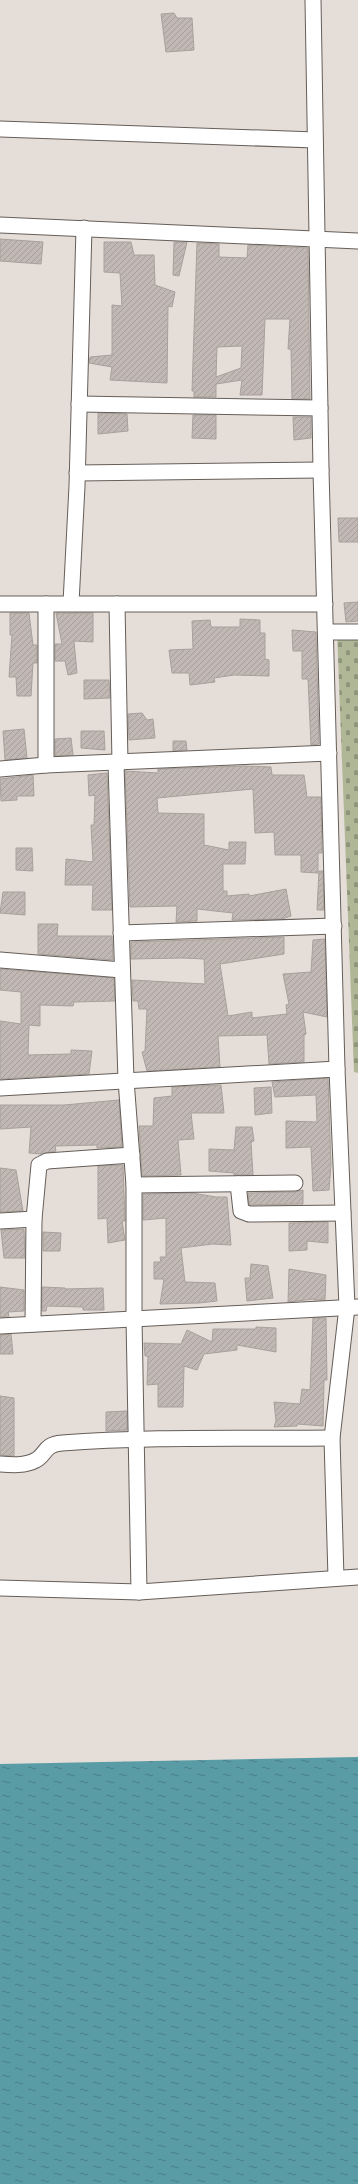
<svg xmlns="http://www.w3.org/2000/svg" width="358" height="2184" font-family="'Public Sans',sans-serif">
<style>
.cemetery{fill:url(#cemetery-stones)}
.water{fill:url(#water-ripples)}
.building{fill:url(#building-hatch);stroke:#a8a09a;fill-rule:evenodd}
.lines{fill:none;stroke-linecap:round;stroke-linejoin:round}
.street-casing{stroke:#655e59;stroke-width:17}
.street{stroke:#fff;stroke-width:15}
</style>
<defs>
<pattern id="cemetery-stones" width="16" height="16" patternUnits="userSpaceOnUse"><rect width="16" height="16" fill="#afb796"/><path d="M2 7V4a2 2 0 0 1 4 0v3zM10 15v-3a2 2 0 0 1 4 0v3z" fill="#8e957a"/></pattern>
<pattern id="water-ripples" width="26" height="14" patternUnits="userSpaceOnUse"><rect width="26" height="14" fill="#5a9ca6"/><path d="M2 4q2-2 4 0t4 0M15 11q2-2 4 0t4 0" fill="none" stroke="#4a7f87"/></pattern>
<pattern id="building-hatch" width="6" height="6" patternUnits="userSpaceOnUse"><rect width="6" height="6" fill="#c1b8b3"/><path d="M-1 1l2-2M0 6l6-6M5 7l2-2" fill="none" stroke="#a69e9a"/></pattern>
</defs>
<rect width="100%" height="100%" fill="#e5ddd7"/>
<polygon class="cemetery" points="337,632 358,632 358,1073 354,1072"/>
<polygon class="water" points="358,1757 358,2184 0,2184 0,1764"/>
<g class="building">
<polygon points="174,13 177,18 192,18 194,50 166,52 161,14"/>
<polygon points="0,239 43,242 41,264 0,261"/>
<polygon points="104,242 131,242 134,255 154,255 155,285 175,292 172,307 168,306 167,383 110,380 112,367 89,363 90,357 112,355 112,305 122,306 120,273 104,272"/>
<polygon points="174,242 187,242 179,276 173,275"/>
<path d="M197,243L219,244V257L247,258L248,245L308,248L310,399H292L291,349H288L290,319H265L262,395H240L242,380L216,384V397H194V391H192ZM242,346L241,368L216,377L217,347Z"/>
<polygon points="98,413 127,414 128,431 98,434"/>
<polygon points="193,415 216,415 216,439 192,438"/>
<polygon points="293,417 311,417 311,438 294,440"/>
<polygon points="338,518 358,518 358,542 339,542"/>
<polygon points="358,602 358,621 346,622 344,603"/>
<polygon points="10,613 29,613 33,645 37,645 37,663 33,663 31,696 17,696 16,677 9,677 12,635 10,635"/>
<polygon points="56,613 93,613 93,642 74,641 77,673 68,675 65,661 55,661 55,644 62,644"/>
<polygon points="240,619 260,620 260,633 265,633 265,659 269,660 269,676 234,675 214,678 215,682 190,685 189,673 172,673 169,650 193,649 192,621 210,620 211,627 240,627"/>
<polygon points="292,630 316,632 319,744 311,745 308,679 302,679 302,651 293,651"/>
<polygon points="84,680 109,680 110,698 84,699"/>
<polygon points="142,713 147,720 153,719 155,738 129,740 128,714"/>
<polygon points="24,729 27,758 5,760 3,731"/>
<polygon points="81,731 104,731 105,750 81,748"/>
<polygon points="71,738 73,755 55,756 55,739"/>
<polygon points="173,741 186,741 187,750 173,751"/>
<polygon points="244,766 271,767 272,775 304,775 307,797 321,797 322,853 318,853 318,873 301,872 301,855 275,855 274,832 255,833 253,789 157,798 158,813 204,814 204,845 229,850 229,842 246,842 245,864 223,864 223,891 227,891 227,896 249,894 249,896 286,889 291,916 282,919 232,920 233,913 197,909 197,921 176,922 177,906 130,907 125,771 158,773 158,769"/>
<polygon points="107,773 112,910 92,910 93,885 65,885 66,859 93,862 91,825 94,825 95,795 89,796 88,775"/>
<polygon points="33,775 34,796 17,796 17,800 1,801 0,779"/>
<polygon points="16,848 32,848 33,871 16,870"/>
<polygon points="319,871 323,871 324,910 317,910"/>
<polygon points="3,892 25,892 25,915 0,913"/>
<polygon points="38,924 58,924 57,936 112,936 113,960 38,954"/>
<polygon points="284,937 284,954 220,964 228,1016 252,1012 252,1018 287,1014 286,1005 289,1004 283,974 311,972 313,940 325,939 327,1017 303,1012 306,1034 304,1035 304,1062 269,1064 267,1035 218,1036 220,1067 147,1071 142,1052 145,1051 147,1009 139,1009 138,1001 133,1001 132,980 205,984 204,959 183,958 131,959 131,942"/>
<polygon points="0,969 114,978 115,1001 74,1002 73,1006 40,1005 40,1026 29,1025 28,1055 71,1054 71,1050 92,1051 89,1074 0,1079 0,1021 21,1024 21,992 0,990"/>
<polygon points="328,1078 331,1165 329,1190 313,1191 311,1147 286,1148 286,1121 317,1122 316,1095 275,1097 272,1082"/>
<polygon points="221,1085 224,1113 191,1113 194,1139 178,1140 181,1175 142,1176 139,1126 153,1126 154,1098 172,1096 172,1087"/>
<polygon points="271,1087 272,1113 255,1115 254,1088"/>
<polygon points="119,1100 122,1147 97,1148 97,1145 55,1146 56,1151 41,1154 29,1153 31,1127 0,1129 0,1105 64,1105"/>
<polygon points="236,1127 252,1127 254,1141 251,1142 253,1175 234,1175 234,1173 209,1171 209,1149 234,1150"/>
<polygon points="123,1165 125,1221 122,1221 125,1240 108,1243 107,1218 98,1219 98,1166"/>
<polygon points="0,1168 16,1170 23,1211 0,1212"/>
<polygon points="303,1190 303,1204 249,1205 248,1193 295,1192"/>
<polygon points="192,1193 216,1197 227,1197 231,1245 212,1244 181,1248 185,1282 215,1283 217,1301 199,1303 160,1304 164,1279 154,1279 154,1262 161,1262 160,1257 166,1257 166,1218 143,1220 143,1194"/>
<polygon points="328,1222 328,1243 307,1241 307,1250 289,1251 289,1223"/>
<polygon points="24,1229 25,1258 4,1258 1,1230"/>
<polygon points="43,1232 61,1233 60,1251 43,1251"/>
<polygon points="251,1264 268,1266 273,1298 247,1301 245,1278 250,1278"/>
<polygon points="289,1269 326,1275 325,1300 314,1300 314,1299 288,1302"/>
<polygon points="0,1287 24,1290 24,1311 8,1312 9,1317 0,1317"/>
<polygon points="42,1287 65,1288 65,1289 103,1288 104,1310 83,1310 83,1307 47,1306 46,1311 42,1311"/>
<polygon points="313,1318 326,1318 327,1380 324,1380 323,1426 297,1424 297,1426 274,1427 276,1421 274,1402 300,1404 302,1389 310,1390"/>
<polygon points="256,1327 276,1328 276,1352 237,1345 237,1350 204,1354 197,1370 184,1366 183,1407 158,1407 158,1384 147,1385 148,1356 145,1356 144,1343 181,1344 187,1330 212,1342 213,1329 256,1329"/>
<polygon points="11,1334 13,1354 0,1354 0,1335"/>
<polygon points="0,1396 14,1398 14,1456 0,1455"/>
<polygon points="127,1411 127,1430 106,1431 106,1412"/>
</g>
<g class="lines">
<defs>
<g id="street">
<polyline points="313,0 321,470 337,1069 347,1307 332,1438 336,1578"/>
<polyline points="0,129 315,140"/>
<polyline points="0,225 358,241"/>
<polyline points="79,404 320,408"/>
<polyline points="77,473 321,470"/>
<polyline points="71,603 77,486 84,228"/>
<polyline points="0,604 325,604"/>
<polyline points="46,604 46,765"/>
<polyline points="117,604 120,763"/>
<polyline points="326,632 358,632"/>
<polyline points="116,764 126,1080 134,1185 134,1318 139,1592"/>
<polyline points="0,769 46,765 329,753"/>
<polyline points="121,933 334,926"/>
<polyline points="0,960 122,970"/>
<polyline points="0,1088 337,1069"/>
<polyline points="238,1184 241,1211 249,1214 343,1213"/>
<polyline points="134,1185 295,1183"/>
<polyline points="0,1221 34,1219"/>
<polyline points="33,1324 34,1219 39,1165 47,1161 132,1155"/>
<polyline points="0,1326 358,1307"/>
<path d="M0,1464C12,1465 25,1466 36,1460C46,1455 44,1444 62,1443C152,1436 242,1439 332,1438"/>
<polyline points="0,1588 139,1592 358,1577"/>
</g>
</defs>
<use href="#street" class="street-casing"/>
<use href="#street" class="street"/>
</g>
</svg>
